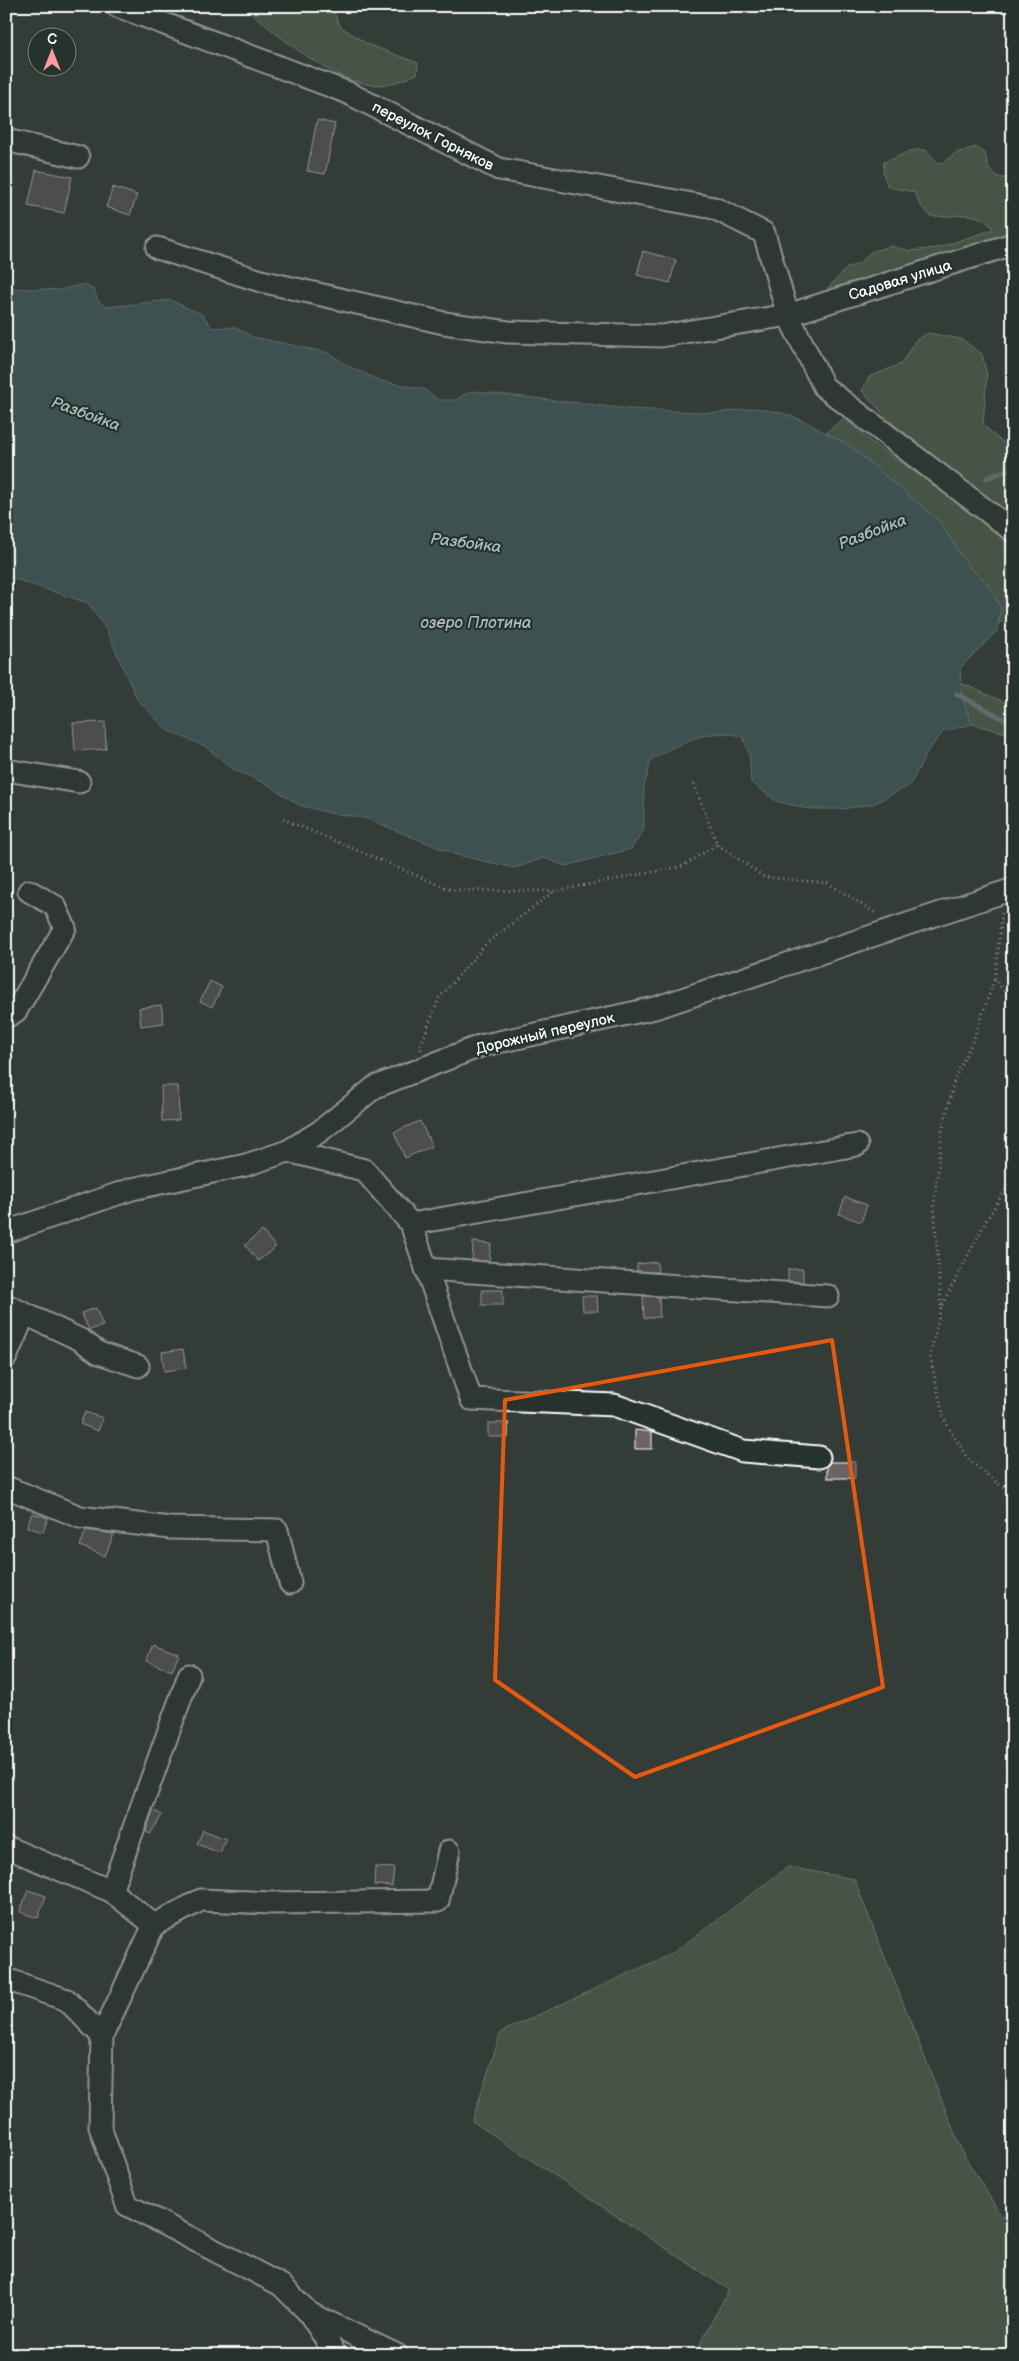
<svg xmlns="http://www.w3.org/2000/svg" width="1019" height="2361" font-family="'Balsamiq Sans',sans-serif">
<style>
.green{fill:#5a7155;stroke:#acb8aa}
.water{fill:#496a70;stroke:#92a6a9}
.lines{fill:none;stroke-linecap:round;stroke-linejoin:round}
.stream{stroke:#92a6a9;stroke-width:5}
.building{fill:#6d6266;stroke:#fff}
.minor-casing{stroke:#fff;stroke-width:25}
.path{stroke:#fff;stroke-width:3;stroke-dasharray:1 4;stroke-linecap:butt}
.minor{stroke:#26332d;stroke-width:21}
.marked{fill:none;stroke:#e8590c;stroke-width:4;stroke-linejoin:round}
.labels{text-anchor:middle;stroke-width:4.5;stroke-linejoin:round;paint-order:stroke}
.street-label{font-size:15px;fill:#fff;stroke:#26332d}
.water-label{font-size:16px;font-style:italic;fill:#adbcbf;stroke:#26332d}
</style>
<rect width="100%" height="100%" fill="#343c38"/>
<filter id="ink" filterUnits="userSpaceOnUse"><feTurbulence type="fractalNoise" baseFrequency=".02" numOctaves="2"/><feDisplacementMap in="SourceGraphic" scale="10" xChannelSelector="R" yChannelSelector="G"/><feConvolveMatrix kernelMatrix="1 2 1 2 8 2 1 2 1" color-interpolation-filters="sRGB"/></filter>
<g filter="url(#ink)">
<g class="green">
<path d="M243,6H331L340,26L367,44L418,63L417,74C403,80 391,85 376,85C335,85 273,32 243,6Z"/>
<path d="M976,147L985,153L989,170L1000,178L1013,177V234L827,289L847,268L860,263L871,252L890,246L910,251L937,248L994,229C974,206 956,219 930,216L921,206L914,192L888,187L883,173L884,162C902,157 906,148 926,150L937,162L943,163L956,153Z"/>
<polygon points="928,333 961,339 982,354 987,375 983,424 998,439 1013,448 1013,528 1008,546 1013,556 1013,620 998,623 1001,608 987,583 970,568 938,520 850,446 826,433 844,418 874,444 919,475 929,453 890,421 862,391 869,377 901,364 915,341"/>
<polygon points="961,683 1013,706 1013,735 972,724 962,698"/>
<polygon points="788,1867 854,1879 963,2154 1001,2215 1013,2218 1013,2355 694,2355 729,2290 472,2121 501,2032 673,1953"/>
</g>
<path class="water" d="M84,284L94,290L98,301L107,307L170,300L203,315L212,328L234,327L253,337L329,353L350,367L381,381L424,389L438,400H456L471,391L630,409L717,413L754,408L783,413L806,422L850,446L938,520L970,568L987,583L1001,608L997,631L960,668L962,698L972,724L944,731L929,749L910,785L873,804L842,809H808L776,801L751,782L749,753L743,737C712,725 677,744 651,760L644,787V830L631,849L565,866L544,858L515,868L457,855L365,818L330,813L299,805L268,785L233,769L206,747L167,730L137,699L106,629L88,603L6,576V288L60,290Z"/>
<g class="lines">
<g class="stream">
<polyline points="987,478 1013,468"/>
<polyline points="957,694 1013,724"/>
</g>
</g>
<g class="building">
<polygon points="317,120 335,124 325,174 307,171"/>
<polygon points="36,170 72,177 64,213 28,206"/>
<polygon points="113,187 137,195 130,215 106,207"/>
<polygon points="643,251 676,260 670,283 637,275"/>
<polygon points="105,722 106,749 75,751 73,723"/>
<polygon points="210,981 222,987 212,1007 200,1001"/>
<polygon points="161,1005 164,1023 141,1026 139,1008"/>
<polygon points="161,1086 178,1086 179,1120 162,1121"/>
<polygon points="420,1121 432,1146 405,1158 394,1132"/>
<polygon points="845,1197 867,1205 861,1222 839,1214"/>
<polygon points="262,1231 276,1247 258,1261 245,1245"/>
<polygon points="473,1242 491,1244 489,1261 472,1260"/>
<polygon points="657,1262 658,1272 637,1271 637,1264"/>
<polygon points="788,1269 803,1269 803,1282 788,1281"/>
<rect x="482" y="1290" width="21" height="15"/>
<polygon points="582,1296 597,1296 598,1311 583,1311"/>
<polygon points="643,1296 659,1297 660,1317 644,1318"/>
<polygon points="96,1308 103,1326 89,1330 81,1313"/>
<polygon points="183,1349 186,1368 164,1371 162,1352"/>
<polygon points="85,1412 103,1418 98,1431 80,1424"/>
<rect x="488" y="1423" width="20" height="14"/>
<polygon points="635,1430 652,1432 652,1449 635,1449"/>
<polygon points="830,1462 855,1462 855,1478 827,1478 827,1466"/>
<polygon points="32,1513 48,1518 43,1532 27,1527"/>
<polygon points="86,1530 114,1534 105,1556 80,1546"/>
<polygon points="153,1644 179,1654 172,1671 146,1661"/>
<polygon points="153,1810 162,1815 150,1834 146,1832"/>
<polygon points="203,1830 226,1839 220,1853 197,1844"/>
<polygon points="375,1867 394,1868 392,1886 374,1885"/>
<polygon points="28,1890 46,1896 38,1918 20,1912"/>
</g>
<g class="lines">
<defs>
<g id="minor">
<polyline points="117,6 346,92 499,169 714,208 764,233 788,315 824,387 1013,531"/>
<polyline points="6,140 78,157"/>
<polyline points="157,248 261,281 444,323 508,332 661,336 788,315 1013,244"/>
<polyline points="6,770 79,782"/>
<polyline points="6,1017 16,1011 65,928 55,906 29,891"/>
<polyline points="288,1151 364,1170 411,1224 857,1145"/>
<polyline points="411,1224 471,1399 614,1405 743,1451 819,1457"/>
<polyline points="6,1232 132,1189 246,1165 288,1151 319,1132 375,1087 480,1046 655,1008 1013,889"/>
<polyline points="426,1269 828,1296"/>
<polyline points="6,1305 81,1340 99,1353 138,1366"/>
<polyline points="6,1357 24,1315"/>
<polyline points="6,1487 80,1517 170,1528 277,1530 290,1583"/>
<polyline points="6,1847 111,1891 154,1925"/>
<polyline points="111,1891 189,1675"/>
<polyline points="6,1979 67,2000 102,2036"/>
<polyline points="309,2313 397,2355"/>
<polyline points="336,2355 309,2313 281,2285 127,2205 100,2127 102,2036 154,1925 201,1900 271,1903 438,1901 449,1851"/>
</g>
</defs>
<use href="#minor" class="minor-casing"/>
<g class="path">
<polyline points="694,784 717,844 764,877 828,883 877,914"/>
<polyline points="283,819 451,890 555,891 683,866 717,844"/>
<polyline points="1002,913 995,978 1013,1005"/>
<polyline points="421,1050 421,1045 439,998 487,943 554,891"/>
<polyline points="1013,1177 986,1221 941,1307 930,1356 944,1419 968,1459 998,1484 1013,1490"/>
<polyline points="941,1306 934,1204 942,1132 955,1078 974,1038 995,978"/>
</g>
<use href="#minor" class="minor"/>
</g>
</g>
<path d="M0 0H1019V2361H0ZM832,1340L883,1687L635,1777L495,1680L505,1400Z" fill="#343c38" fill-opacity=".55" fill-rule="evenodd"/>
<path class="marked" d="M832,1340L883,1687L635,1777L495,1680L505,1400Z"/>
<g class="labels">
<g class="street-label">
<text transform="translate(433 136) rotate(27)" y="5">переулок Горняков</text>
<text transform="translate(900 280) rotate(-17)" y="5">Садовая улица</text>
<text transform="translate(545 1033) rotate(-13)" y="5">Дорожный переулок</text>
</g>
<g class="water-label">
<text transform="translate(86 413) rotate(20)" y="6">Разбойка</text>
<text transform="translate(872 531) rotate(-21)" y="6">Разбойка</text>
<text transform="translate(466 542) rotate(7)" y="6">Разбойка</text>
<text x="476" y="628">озеро Плотина</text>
</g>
</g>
<rect width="1019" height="2361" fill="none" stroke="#26332d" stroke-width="25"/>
<rect x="12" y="12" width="994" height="2336" fill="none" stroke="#fff" stroke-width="2" filter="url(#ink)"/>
<g transform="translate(52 52)"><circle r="24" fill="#26332d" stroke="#7d8581"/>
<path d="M0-4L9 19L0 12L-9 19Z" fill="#ff9aa2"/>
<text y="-8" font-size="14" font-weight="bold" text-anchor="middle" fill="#ffffff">С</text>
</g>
</svg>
